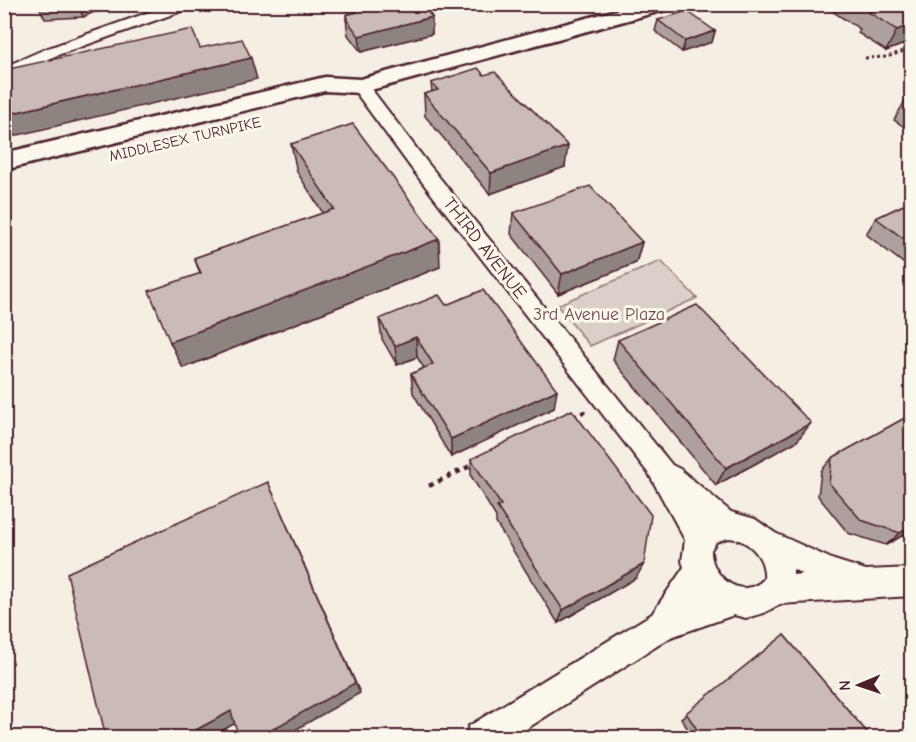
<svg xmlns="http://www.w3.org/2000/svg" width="916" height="742" font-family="'Comic Neue',sans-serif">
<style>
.green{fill:#dbd0c9;stroke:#92787a;stroke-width:1.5}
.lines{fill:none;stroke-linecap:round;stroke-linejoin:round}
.street-casing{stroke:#4a1f2b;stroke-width:4}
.secondary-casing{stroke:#4a1f2b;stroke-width:5}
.path-far2{stroke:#4a1f2b;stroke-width:3;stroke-dasharray:3 3;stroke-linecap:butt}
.path-far1{stroke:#4a1f2b;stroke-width:4;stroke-dasharray:4.5 4.5;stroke-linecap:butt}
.path{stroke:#4a1f2b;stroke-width:4.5;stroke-dasharray:5 5;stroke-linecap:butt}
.street{fill:#fbf7ec;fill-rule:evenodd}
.secondary{fill:#fbf7ec;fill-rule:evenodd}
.wall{fill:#aea19d;stroke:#4a1f2b;stroke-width:1.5}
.shaded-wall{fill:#8d837f;stroke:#4a1f2b;stroke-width:1.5}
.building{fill:#cabbb6;stroke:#4a1f2b;stroke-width:1.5}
.labels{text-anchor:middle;stroke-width:6;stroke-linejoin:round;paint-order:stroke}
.far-street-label{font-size:15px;fill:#4a1f2b;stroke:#fbf7ec}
.street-label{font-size:18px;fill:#4a1f2b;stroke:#fbf7ec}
.park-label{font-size:18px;fill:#6e4b52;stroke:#fbf7ec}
</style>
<rect width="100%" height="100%" fill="#f4eee4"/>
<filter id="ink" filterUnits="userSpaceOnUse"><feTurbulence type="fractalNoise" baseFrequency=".0167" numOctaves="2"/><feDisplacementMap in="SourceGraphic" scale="12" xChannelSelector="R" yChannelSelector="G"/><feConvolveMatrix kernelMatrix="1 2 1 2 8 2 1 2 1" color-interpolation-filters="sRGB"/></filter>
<g filter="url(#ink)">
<polygon class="green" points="661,261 697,298 590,346 557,305"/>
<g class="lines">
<defs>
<g id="street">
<polygon points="172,4 195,4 193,7 55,56 4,79 4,67 43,50"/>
<path d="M360,81L366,82L426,161L672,465L680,469L731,512L755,519L775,533L834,560L866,570L912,568V596L780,604L764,613L746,618L734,615L671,637L512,738H465L469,726L652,614L684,567L682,561L685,540L649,474L412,169L354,90L351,86L354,82ZM727,538C748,538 766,557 764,579C742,602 710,576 711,550L716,542ZM793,569L802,574L793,575Z"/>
</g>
<polygon id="secondary" points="639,4 675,4 672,8 360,93 325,91 4,170 4,153 325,77 360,79"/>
</defs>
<use href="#street" class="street-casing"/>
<use href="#secondary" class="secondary-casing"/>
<polyline class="path-far2" points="865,58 887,57 912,48"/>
<polyline class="path-far1" points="573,417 588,410"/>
<polyline class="path" points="429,486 474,464"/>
<use href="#street" class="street"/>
<use href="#secondary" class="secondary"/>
</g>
<g class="wall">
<polygon points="38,4 107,4 108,10 94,12 83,17 45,19"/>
<polygon points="345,4 430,4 432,34 361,52 348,35 346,19 346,15 348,14 346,11"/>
<polygon points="828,4 912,4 912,41 886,51 858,33 860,29 827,8"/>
<polygon points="658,20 715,31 712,42 682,52 655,31"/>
<polygon points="484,75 565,167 490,194 425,116 424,94 432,92 431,83"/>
<polygon points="912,97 912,132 894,120 906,99"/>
<polygon points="291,144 440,267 183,368 170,342 200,273 194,258 323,213 297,172"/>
<polygon points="912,201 912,270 866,234 876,218"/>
<polygon points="513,213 642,242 636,263 558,294 511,234"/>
<polygon points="446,305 554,408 451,457 413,393 411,374 424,368 417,357 397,365 382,339 379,319"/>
<polygon points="618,340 797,441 716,485 613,360"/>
<polygon points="912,414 912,530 886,545 848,533 818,496 821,471 832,458"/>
<polygon points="471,459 636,578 558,623 496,523 496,517 471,476"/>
<polygon points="784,635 872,738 693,738 681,718"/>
</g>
<g class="shaded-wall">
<polygon points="78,4 107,4 108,10 94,12 83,17"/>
<polygon points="432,17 432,34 361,52 359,36"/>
<polygon points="912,24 912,41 886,51 897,30"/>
<polygon points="715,31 712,42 682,52 685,41"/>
<polygon points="251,58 257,79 10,137 4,128 4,115"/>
<polygon points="568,146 565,167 490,194 491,173"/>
<polygon points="439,239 440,267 183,368 170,342"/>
<polygon points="642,242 636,263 558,294 562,274"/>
<polygon points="416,337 417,357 397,365 395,346"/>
<polygon points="557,390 554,408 451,457 451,439"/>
<polygon points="811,423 797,441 716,485 726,468"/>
<polygon points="268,482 360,693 281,738 257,738"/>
<polygon points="912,526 912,530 886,545 900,533"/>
<polygon points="644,564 636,578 558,623 563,610"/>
<polygon points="4,698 11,738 4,738"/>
<polygon points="231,711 241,720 209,738 181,738"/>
</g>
<g class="building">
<polygon points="351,4 421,4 432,17 359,36 346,19 348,18 346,15 357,12"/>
<polygon points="863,4 912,4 912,24 897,30 868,12 873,10"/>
<polygon points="687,11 715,31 685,41 658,20"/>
<polygon points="192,29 200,48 242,39 251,58 4,115 4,70"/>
<polygon points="478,68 484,75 495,72 568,146 491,173 424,94 438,90 431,83"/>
<polygon points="912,97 912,103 906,99"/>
<polygon points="353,124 439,239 170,342 149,291 201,273 194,258 334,209 291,144"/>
<polygon points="590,186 642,242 562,274 513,213"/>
<polygon points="912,201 912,245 876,218"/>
<polygon points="483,290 557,390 451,439 411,374 433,364 416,337 395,346 379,319 439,295 446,305"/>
<polygon points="697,305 811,423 726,468 618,340"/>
<polygon points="572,410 651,515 644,564 563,610 497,507 501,505 471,459"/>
<polygon points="912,414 912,526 900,533 861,520 829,483 832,458"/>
<polygon points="268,482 355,683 257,738 239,738 231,711 181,738 106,738 67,573"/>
<polygon points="784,635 872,738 701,738 702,737 686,713"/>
</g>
</g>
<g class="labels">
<g class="far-street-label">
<text transform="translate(185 139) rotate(-13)" y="5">MIDDLESEX TURNPIKE</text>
</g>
<g class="street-label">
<text transform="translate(485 248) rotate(52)" y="6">THIRD AVENUE</text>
</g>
<g class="park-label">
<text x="599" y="320">3rd Avenue Plaza</text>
</g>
</g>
<rect width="916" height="742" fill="none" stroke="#fbf7ec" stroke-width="24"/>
<rect x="12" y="12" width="892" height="718" fill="none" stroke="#4a1f2b" stroke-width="2" filter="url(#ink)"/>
<g transform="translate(859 685) rotate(268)" stroke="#fbf7ec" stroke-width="4.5" paint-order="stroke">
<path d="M0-4.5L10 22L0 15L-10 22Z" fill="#4a1f2b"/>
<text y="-9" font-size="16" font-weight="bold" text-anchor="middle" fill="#4a1f2b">N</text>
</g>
</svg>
